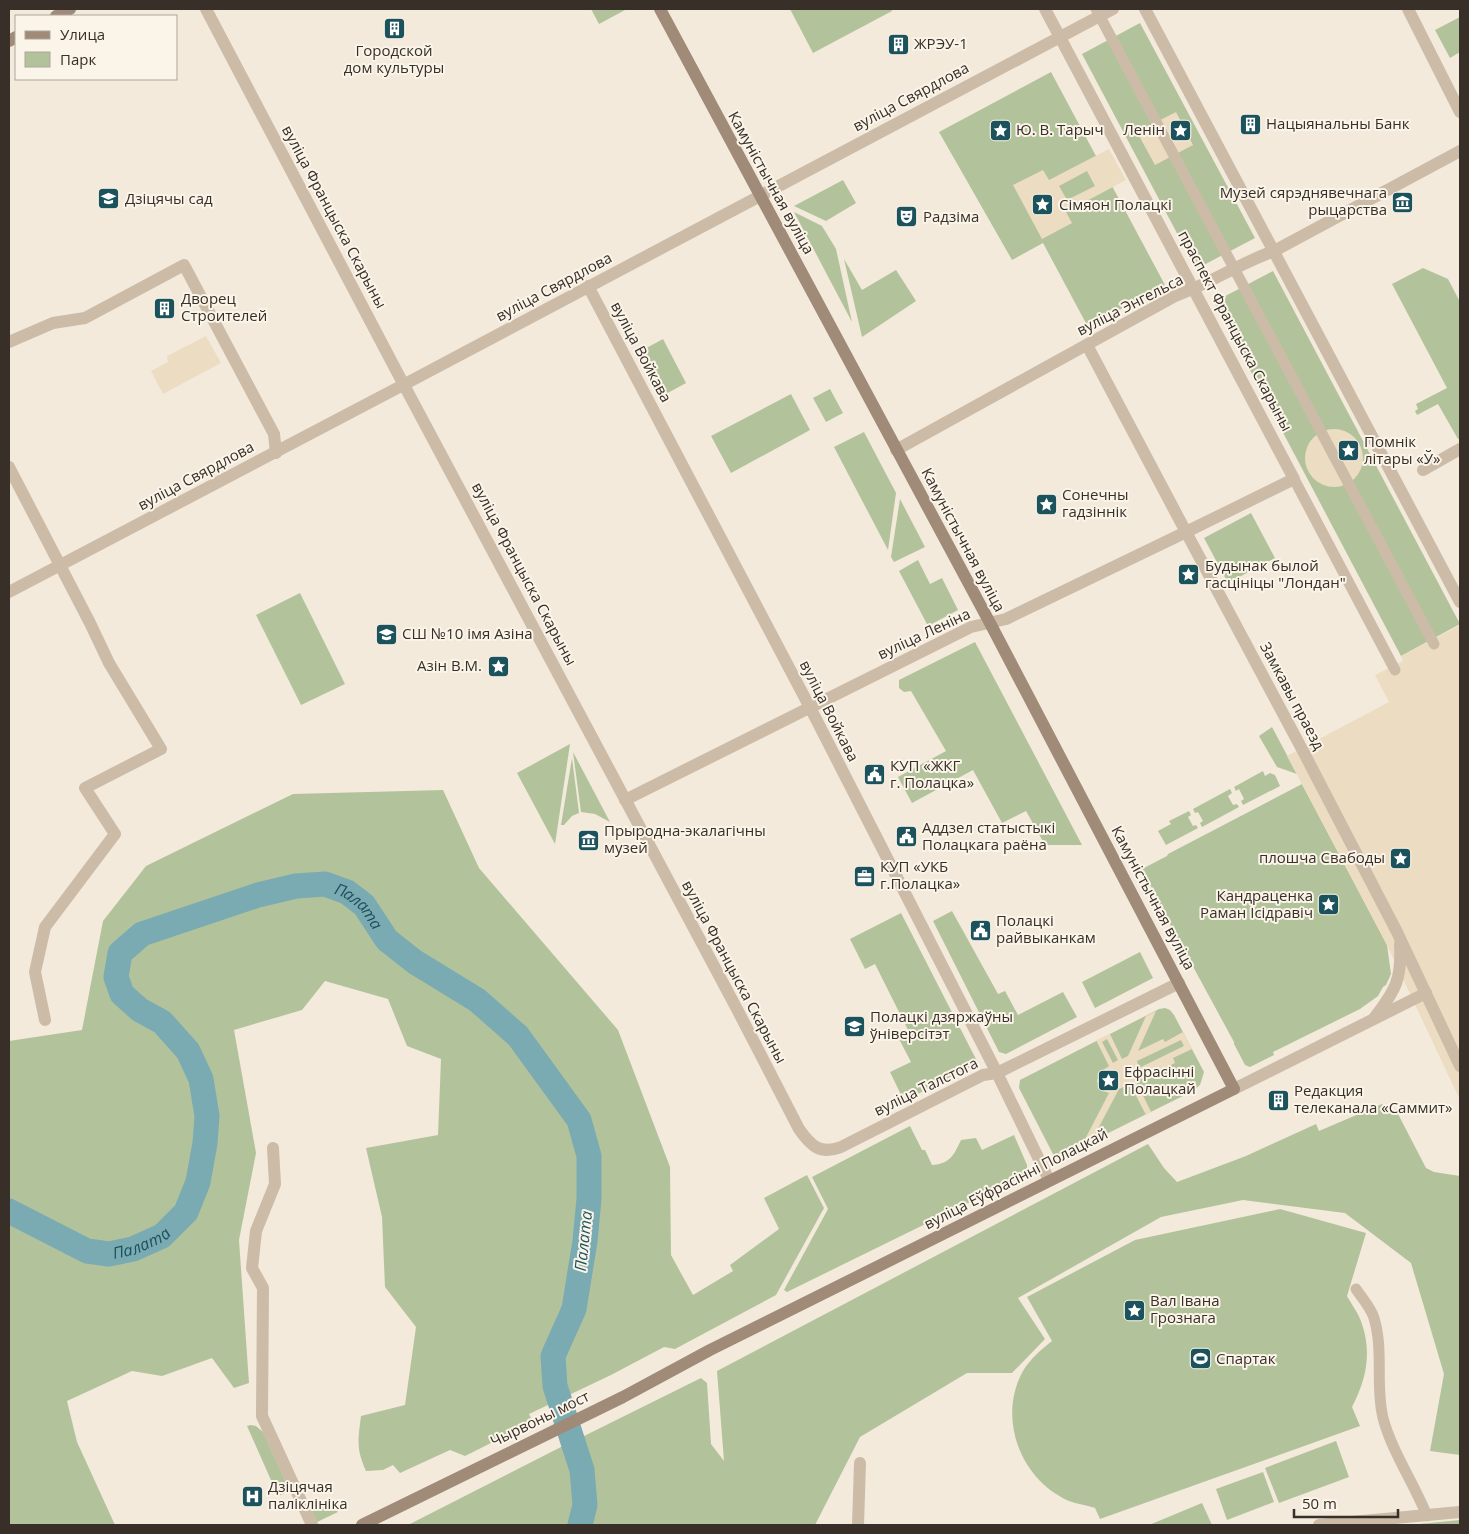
<svg xmlns="http://www.w3.org/2000/svg" width="1469" height="1534" font-family="'Open Sans',sans-serif">
<style>
.green{fill:#b2c39b}
.plaza{fill:#ecddc2;fill-rule:evenodd}
.water{fill:#7aaab2}
.lines{fill:none;stroke-linecap:round;stroke-linejoin:round}
.river{stroke:#7aaab2;stroke-width:25}
.pedestrian{stroke:#ccbba7;stroke-width:11}
.minor{stroke:#ccbba7;stroke-width:12}
.tertiary{stroke:#ccbba7;stroke-width:12}
.secondary{stroke:#a08a78;stroke-width:12}
.labels{text-anchor:middle;stroke-width:4;stroke-linejoin:round;paint-order:stroke}
.poi-label{font-size:15px;fill:#382f28;stroke:#faf4e9;text-anchor:start}
.street-label{font-size:15px;fill:#382f28;stroke:#faf4e9}
.water-label{font-size:16px;font-style:italic;fill:#1b525c;stroke:#faf4e9}
</style>
<rect width="100%" height="100%" fill="#f3eadc"/>
<g class="green">
<polygon points="591,9 627,9 599,24"/>
<polygon points="790,9 891,9 892,11 813,53"/>
<polygon points="1460,17 1460,52 1450,58 1435,30"/>
<polygon points="1140,23 1255,238 1196,269 1082,54"/>
<polygon points="1051,72 1165,285 1088,327 1043,243 1012,260 939,132"/>
<polygon points="843,180 856,203 826,221 794,206"/>
<polygon points="794,212 822,226 836,249 852,322"/>
<polygon points="844,259 862,290 896,270 916,301 862,337"/>
<polygon points="1423,268 1448,279 1460,302 1460,438 1458,439 1438,404 1417,415 1415,411 1418,409 1416,404 1447,388 1392,284"/>
<polygon points="1273,271 1460,624 1401,656 1214,302"/>
<polygon points="663,339 686,383 664,395 641,351"/>
<polygon points="830,389 843,413 826,422 813,398"/>
<polygon points="791,394 810,430 731,473 711,436"/>
<polygon points="864,432 896,493 888,550 834,447"/>
<polygon points="900,499 925,547 894,562 891,557"/>
<polygon points="1251,513 1275,558 1228,583 1204,538"/>
<polygon points="918,560 930,584 942,578 958,610 928,626 899,571"/>
<polygon points="300,593 345,684 301,705 256,615"/>
<polygon points="975,642 1082,845 1045,845 1026,811 1002,823 973,770 912,803 898,777 946,751 911,691 904,692 899,688 899,680"/>
<polygon points="1272,727 1297,774 1277,767 1259,736"/>
<polygon points="570,744 555,844 517,773"/>
<polygon points="573,752 610,822 595,814 581,812"/>
<polygon points="572,758 579,813 572,816 564,825 561,825"/>
<polygon points="1263,771 1265,776 1270,773 1275,775 1280,786 1243,805 1241,801 1244,799 1239,789 1236,791 1234,787"/>
<polygon points="1302,784 1387,945 1391,974 1386,985 1383,987 1378,996 1360,1009 1273,1052 1274,1055 1250,1067 1245,1065 1234,1044 1234,1042 1159,904 1156,895 1152,893 1154,892 1142,869 1167,856 1168,854"/>
<polygon points="1230,789 1232,793 1228,796 1233,805 1237,804 1239,807 1202,827 1200,823 1203,821 1198,812 1195,813 1193,809"/>
<path d="M443,790L479,868L618,1030L670,1167L671,1255L693,1295L733,1271L730,1265L779,1229L764,1198L807,1175L824,1208L776,1295L675,1349L664,1347L611,1375L529,1414L533,1422L465,1456L450,1450L400,1473L393,1465L383,1470L366,1471C356,1449 358,1440 361,1416L405,1405L416,1327L385,1287L382,1217L366,1148L438,1135L441,1059L407,1046L388,999L325,981L302,1010L234,1030L256,1153L239,1240L249,1383L234,1388L212,1358L162,1376L132,1371L67,1401L77,1442L115,1525H9V1041L82,1030L103,921L146,866L293,794Z"/>
<polygon points="1189,811 1191,815 1188,817 1193,826 1196,825 1198,828 1166,845 1158,831 1171,824 1169,821"/>
<polygon points="952,911 998,994 1005,991 1018,1015 1063,992 1077,1017 1006,1054 999,1052 933,921"/>
<polygon points="901,913 978,1063 904,1101 890,1072 911,1062 898,1037 909,1032 875,964 865,969 850,939"/>
<polygon points="1140,952 1153,978 1095,1008 1082,982"/>
<polygon points="1165,1008 1170,1010 1174,1015 1204,1072 1200,1085 1193,1091 1060,1157 1054,1156 1019,1088 1020,1080 1159,1009"/>
<polygon points="1382,1104 1397,1112 1426,1168 1434,1172 1460,1176 1460,1455 1430,1451 1444,1374 1411,1263 1345,1213 1243,1200 1161,1217 1018,1298 1045,1339 1012,1373 967,1373 860,1437 815,1525 592,1525 597,1501 589,1461 580,1438 701,1378 707,1383 711,1444 724,1461 717,1371 1148,1144 1164,1168 1177,1182 1246,1156 1316,1124 1319,1131"/>
<path d="M910,1126L922,1150H925L932,1165C950,1164 954,1155 961,1140L976,1138L982,1150L1014,1135L1027,1165V1172L1025,1175L787,1292L784,1290L828,1209L812,1177Z"/>
<path d="M1280,1209L1366,1233L1347,1296C1352,1305 1359,1314 1362,1324C1372,1354 1366,1380 1352,1407L1360,1426L1100,1519L1095,1508C1086,1505 1077,1504 1069,1501C1020,1480 997,1417 1023,1371C1030,1359 1042,1349 1052,1341L1027,1297L1135,1240Z"/>
<polygon points="251,1425 256,1426 263,1432 290,1491 278,1496 247,1426"/>
<polygon points="1336,1441 1349,1477 1279,1503 1265,1468"/>
<polygon points="561,1447 572,1474 573,1504 568,1525 408,1525"/>
<polygon points="1263,1472 1274,1502 1227,1520 1216,1489"/>
<polygon points="311,1502 337,1511 338,1512 317,1522 308,1503"/>
<polygon points="1202,1503 1212,1525 1149,1525"/>
<polygon points="1460,1520 1460,1525 1418,1525 1419,1524"/>
</g>
<g class="plaza">
<polygon points="1176,112 1193,145 1155,165 1137,132"/>
<path d="M1109,149L1126,180L1066,212L1072,223L1042,239L1013,185L1043,170L1049,180ZM1087,171L1095,186L1067,200L1059,186Z"/>
<polygon points="206,336 221,363 163,394 151,371 168,362 167,356"/>
<circle cx="1334" cy="458" r="29"/>
<polygon points="1460,625 1460,1100 1387,945 1287,756 1389,702 1375,675 1403,661 1401,656"/>
<path d="M1156,1011L1138,1051L1163,1039L1165,1042L1183,1032L1192,1049L1173,1058L1175,1063L1136,1081L1151,1112L1146,1115L1130,1084L1119,1089L1091,1142L1081,1147L1109,1093L1101,1090L1097,1081L1100,1072L1109,1066L1096,1040L1110,1034L1122,1059L1128,1056L1146,1016ZM1107,1039L1118,1060L1113,1063L1102,1042ZM1181,1040L1184,1046L1139,1068L1137,1061ZM1109,1073L1114,1075L1116,1080L1115,1084L1110,1087L1105,1085L1103,1080L1105,1076Z"/>
</g>
<polygon class="water" points="580,1438 589,1461 597,1501 592,1525 568,1525 573,1504 572,1474 561,1447"/>
<g class="lines">
<path class="river" id="s1" d="M9,1211L87,1251L109,1254L133,1249L162,1236L186,1212L198,1182L205,1143L207,1116L201,1079L188,1051L162,1022L140,1010L122,994L116,977L120,953L142,934L258,895L296,886L325,884L347,892L364,905L387,940L415,962L477,1000L518,1036L579,1120L589,1156V1199L585,1241L574,1309L553,1356L555,1386L582,1470L585,1505L580,1525"/>
<g class="pedestrian">
<polyline points="1096,9 1434,644"/>
<polyline points="1294,479 1395,670"/>
<path d="M1356,1289C1362,1298 1371,1308 1374,1318C1384,1351 1375,1385 1383,1418C1392,1452 1414,1483 1427,1516"/>
</g>
<g class="minor">
<polyline points="1408,9 1460,112"/>
<polyline points="588,286 816,719 997,1073 1049,1180"/>
<polyline points="9,342 53,323 85,318 184,265 274,434 276,453"/>
<path d="M896,450L1175,296C1209,284 1240,263 1274,251L1460,151"/>
<polyline points="9,467 90,623 109,663 161,749 85,788 115,834 45,927 35,972 45,1020"/>
<polyline points="1423,470 1460,449"/>
<polyline points="9,592 405,384"/>
<polyline points="625,800 971,627 1006,619 1186,532 1087,345"/>
<polyline points="273,1148 275,1184 256,1231 252,1268 263,1288 262,1416 312,1525"/>
<polyline points="858,1525 860,1463"/>
<polyline points="1319,1525 1460,1512"/>
</g>
<g class="tertiary">
<path d="M206,9L396,370L738,1011L799,1129C811,1146 820,1155 841,1147L983,1075L997,1073L1179,983"/>
<polyline points="1045,9 1294,479 1186,532 1303,751 1397,932 1460,1066"/>
<polyline points="1145,9 1460,602"/>
<polyline points="405,384 1113,9"/>
<path d="M1375,1017C1396,990 1402,978 1400,944"/>
<polyline points="1234,1089 1426,993"/>
</g>
<g class="secondary">
<polyline points="56,16 70,9"/>
<polyline points="9,41 16,37"/>
<polyline points="362,1525 623,1397 710,1350 1234,1089 990,623 660,9"/>
</g>
</g>
<defs>
<symbol id="building-square" viewBox="-11 -11 22 22"><rect x="-9" y="-9" width="18" height="18" rx="4" fill="#1b525c" stroke="#faf4e9"/><path d="M-4-6H4V6H1V3H-1V6H-4ZM-2.5-4.3h1.7v1.8h-1.7ZM.8-4.3h1.7v1.8H.8ZM-2.5-1h1.7V.8h-1.7ZM.8-1h1.7V.8H.8Z" fill="#fff"/></symbol>
<symbol id="sight-square" viewBox="-11 -11 22 22"><rect x="-9" y="-9" width="18" height="18" rx="4" fill="#1b525c" stroke="#faf4e9"/><path d="M0-6L1.8-2.2L6-1.7L2.9 1.2L3.7 5.4L0 3.3L-3.7 5.4L-2.9 1.2L-6-1.7L-1.8-2.2Z" fill="#fff"/></symbol>
<symbol id="school-square" viewBox="-11 -11 22 22"><rect x="-9" y="-9" width="18" height="18" rx="4" fill="#1b525c" stroke="#faf4e9"/><path d="M0-5L7-2L0 1L-7-2ZM-4 1L0 2.5L4 1V4Q0 6-4 4Z" fill="#fff"/></symbol>
<symbol id="museum-square" viewBox="-11 -11 22 22"><rect x="-9" y="-9" width="18" height="18" rx="4" fill="#1b525c" stroke="#faf4e9"/><path d="M0-6L6-3V-2H-6V-3ZM-5-1h2V3h-2ZM-1-1h2V3h-2ZM3-1h2V3H3ZM-6 4H6V6H-6Z" fill="#fff"/></symbol>
<symbol id="theatre-square" viewBox="-11 -11 22 22"><rect x="-9" y="-9" width="18" height="18" rx="4" fill="#1b525c" stroke="#faf4e9"/><path d="M-5-5.5Q0-4 5-5.5V0Q5 5 0 6Q-5 5-5 0ZM-3.3-2.5H-1v1.5H-3.3ZM1-2.5H3.3v1.5H1ZM-2.8 1Q0 5.5 2.8 1Z" fill="#fff"/></symbol>
<symbol id="civic-square" viewBox="-11 -11 22 22"><rect x="-9" y="-9" width="18" height="18" rx="4" fill="#1b525c" stroke="#faf4e9"/><path d="M-.6-6.5H3V-4.5H.6V-3L4-1V1h2V6H-6V1h2V-1L-.6-3ZM-1.2 2.5V6h2.4V2.5Z" fill="#fff"/></symbol>
<symbol id="office-square" viewBox="-11 -11 22 22"><rect x="-9" y="-9" width="18" height="18" rx="4" fill="#1b525c" stroke="#faf4e9"/><path d="M-6-3h4V-5.5h4V-3h4V5H-6ZM-1-4.5V-3h2v-1.5ZM-6 0V1H6V0Z" fill="#fff"/></symbol>
<symbol id="university-square" viewBox="-11 -11 22 22"><rect x="-9" y="-9" width="18" height="18" rx="4" fill="#1b525c" stroke="#faf4e9"/><path d="M0-5L7-2L0 1L-7-2ZM-4 1L0 2.5L4 1V4Q0 6-4 4Z" fill="#fff"/></symbol>
<symbol id="stadium-square" viewBox="-11 -11 22 22"><rect x="-9" y="-9" width="18" height="18" rx="4" fill="#1b525c" stroke="#faf4e9"/><path d="M0-5a6.5 5 0 1 0 0 10a6.5 5 0 1 0 0-10ZM-3.5-1.8h7v3.6h-7Z" fill="#fff"/></symbol>
<symbol id="hospital-square" viewBox="-11 -11 22 22"><rect x="-9" y="-9" width="18" height="18" rx="4" fill="#1b525c" stroke="#faf4e9"/><path d="M-5-5h3v3.5h4V-5h3V5h-3V1.5h-4V5h-3Z" fill="#fff"/></symbol>
</defs>
<g fill-rule="evenodd">
<use href="#building-square" x="382" y="16" width="25" height="25"/>
<use href="#building-square" x="886" y="32" width="25" height="25"/>
<use href="#building-square" x="1238" y="112" width="25" height="25"/>
<use href="#sight-square" x="988" y="118" width="25" height="25"/>
<use href="#sight-square" x="1168" y="118" width="25" height="25"/>
<use href="#school-square" x="96" y="186" width="25" height="25"/>
<use href="#museum-square" x="1390" y="190" width="25" height="25"/>
<use href="#sight-square" x="1030" y="192" width="25" height="25"/>
<use href="#theatre-square" x="894" y="204" width="25" height="25"/>
<use href="#building-square" x="152" y="296" width="25" height="25"/>
<use href="#sight-square" x="1336" y="438" width="25" height="25"/>
<use href="#sight-square" x="1034" y="492" width="25" height="25"/>
<use href="#sight-square" x="1176" y="562" width="25" height="25"/>
<use href="#school-square" x="374" y="622" width="25" height="25"/>
<use href="#sight-square" x="486" y="654" width="25" height="25"/>
<use href="#civic-square" x="862" y="762" width="25" height="25"/>
<use href="#civic-square" x="894" y="824" width="25" height="25"/>
<use href="#museum-square" x="576" y="828" width="25" height="25"/>
<use href="#sight-square" x="1388" y="846" width="25" height="25"/>
<use href="#office-square" x="852" y="864" width="25" height="25"/>
<use href="#sight-square" x="1316" y="892" width="25" height="25"/>
<use href="#civic-square" x="968" y="918" width="25" height="25"/>
<use href="#university-square" x="842" y="1014" width="25" height="25"/>
<use href="#sight-square" x="1096" y="1068" width="25" height="25"/>
<use href="#building-square" x="1266" y="1088" width="25" height="25"/>
<use href="#sight-square" x="1122" y="1298" width="25" height="25"/>
<use href="#stadium-square" x="1188" y="1346" width="25" height="25"/>
<use href="#hospital-square" x="240" y="1484" width="25" height="25"/>
</g>
<g class="labels">
<g class="poi-label">
<text x="914" y="49">ЖРЭУ-1</text>
<text x="394" y="56" text-anchor="middle">Городской<tspan x="394" dy="17">дом культуры</tspan></text>
<text x="1266" y="129">Нацыянальны Банк</text>
<text x="1016" y="135">Ю. В. Тарыч</text>
<text x="1165" y="135" text-anchor="end">Ленін</text>
<text x="1387" y="198" text-anchor="end">Музей сярэднявечнага<tspan x="1387" dy="17">рыцарства</tspan></text>
<text x="125" y="204">Дзіцячы сад</text>
<text x="1059" y="210">Сімяон Полацкі</text>
<text x="923" y="222">Радзіма</text>
<text x="181" y="304">Дворец<tspan x="181" dy="17">Строителей</tspan></text>
<text x="1364" y="447">Помнік<tspan x="1364" dy="17">літары «Ў»</tspan></text>
<text x="1062" y="500">Сонечны<tspan x="1062" dy="17">гадзіннік</tspan></text>
<text x="1205" y="571">Будынак былой<tspan x="1205" dy="17">гасцініцы "Лондан"</tspan></text>
<text x="402" y="639">СШ №10 імя Азіна</text>
<text x="482" y="671" text-anchor="end">Азін В.М.</text>
<text x="890" y="771">КУП «ЖКГ<tspan x="890" dy="17">г. Полацка»</tspan></text>
<text x="922" y="833">Аддзел статыстыкі<tspan x="922" dy="17">Полацкага раёна</tspan></text>
<text x="604" y="836">Прыродна-экалагічны<tspan x="604" dy="17">музей</tspan></text>
<text x="1385" y="863" text-anchor="end">плошча Свабоды</text>
<text x="880" y="872">КУП «УКБ<tspan x="880" dy="17">г.Полацка»</tspan></text>
<text x="1313" y="901" text-anchor="end">Кандраценка<tspan x="1313" dy="17">Раман Ісідравіч</tspan></text>
<text x="996" y="926">Полацкі<tspan x="996" dy="17">райвыканкам</tspan></text>
<text x="870" y="1022">Полацкі дзяржаўны<tspan x="870" dy="17">ўніверсітэт</tspan></text>
<text x="1124" y="1077">Ефрасінні<tspan x="1124" dy="17">Полацкай</tspan></text>
<text x="1294" y="1096">Редакция<tspan x="1294" dy="17">телеканала «Саммит»</tspan></text>
<text x="1150" y="1306">Вал Івана<tspan x="1150" dy="17">Грознага</tspan></text>
<text x="1216" y="1364">Спартак</text>
<text x="268" y="1492">Дзіцячая<tspan x="268" dy="17">паліклініка</tspan></text>
</g>
<g class="street-label">
<text transform="translate(911 97) rotate(-28)" y="5">вуліца Свярдлова</text>
<text transform="translate(771 183) rotate(61)" y="5">Камуністычная вуліца</text>
<text transform="translate(334 217) rotate(62)" y="5">вуліца Францыска Скарыны</text>
<text transform="translate(554 287) rotate(-28)" y="5">вуліца Свярдлова</text>
<text transform="translate(1130 305) rotate(-27)" y="5">вуліца Энгельса</text>
<text transform="translate(1235 331) rotate(62)" y="5">праспект Францыска Скарыны</text>
<text transform="translate(641 352) rotate(62)" y="5">вуліца Войкава</text>
<text transform="translate(196 476) rotate(-28)" y="5">вуліца Свярдлова</text>
<text transform="translate(963 540) rotate(62)" y="5">Камуністычная вуліца</text>
<text transform="translate(524 574) rotate(62)" y="5">вуліца Францыска Скарыны</text>
<text transform="translate(924 634) rotate(-25)" y="5">вуліца Леніна</text>
<text transform="translate(1292 696) rotate(62)" y="5">Замкавы праезд</text>
<text transform="translate(829 711) rotate(63)" y="5">вуліца Войкава</text>
<text transform="translate(1153 898) rotate(62)" y="5">Камуністычная вуліца</text>
<text transform="translate(734 972) rotate(62)" y="5">вуліца Францыска Скарыны</text>
<text transform="translate(926 1087) rotate(-26)" y="5">вуліца Талстога</text>
<text transform="translate(1016 1179) rotate(-27)" y="5">вуліца Еўфрасінні Полацкай</text>
<text transform="translate(540 1419) rotate(-26)" y="5">Чырвоны мост</text>
</g>
<g class="water-label">
<text dy="6" stroke="none"><textPath href="#s1" startOffset="759">Палата</textPath></text>
<text dy="6" stroke="none"><textPath href="#s1" startOffset="144">Палата</textPath></text>
<text transform="translate(583 1241) rotate(-84)" y="6">Палата</text>
</g>
</g>
<rect width="1469" height="1534" fill="none" stroke="#382f28" stroke-width="20"/>
<rect x="15" y="15" width="162" height="65" fill="#faf4e9" stroke="#aca59c"/>
<rect x="25" y="31" width="25" height="8" fill="#a08a78" stroke="#aca59c"/>
<text x="60" y="40" font-size="15" fill="#382f28">Улица</text>
<rect x="25" y="52" width="25" height="15" fill="#b2c39b" stroke="#aca59c"/>
<text x="60" y="65" font-size="15" fill="#382f28">Парк</text>
<path d="M1294 1509v8h104v-8" fill="none" stroke="#382f28" stroke-width="2.5"/>
<text x="1302" y="1509" font-size="15" fill="#382f28" stroke="#faf4e9" stroke-width="4" paint-order="stroke">50 m</text>
</svg>
